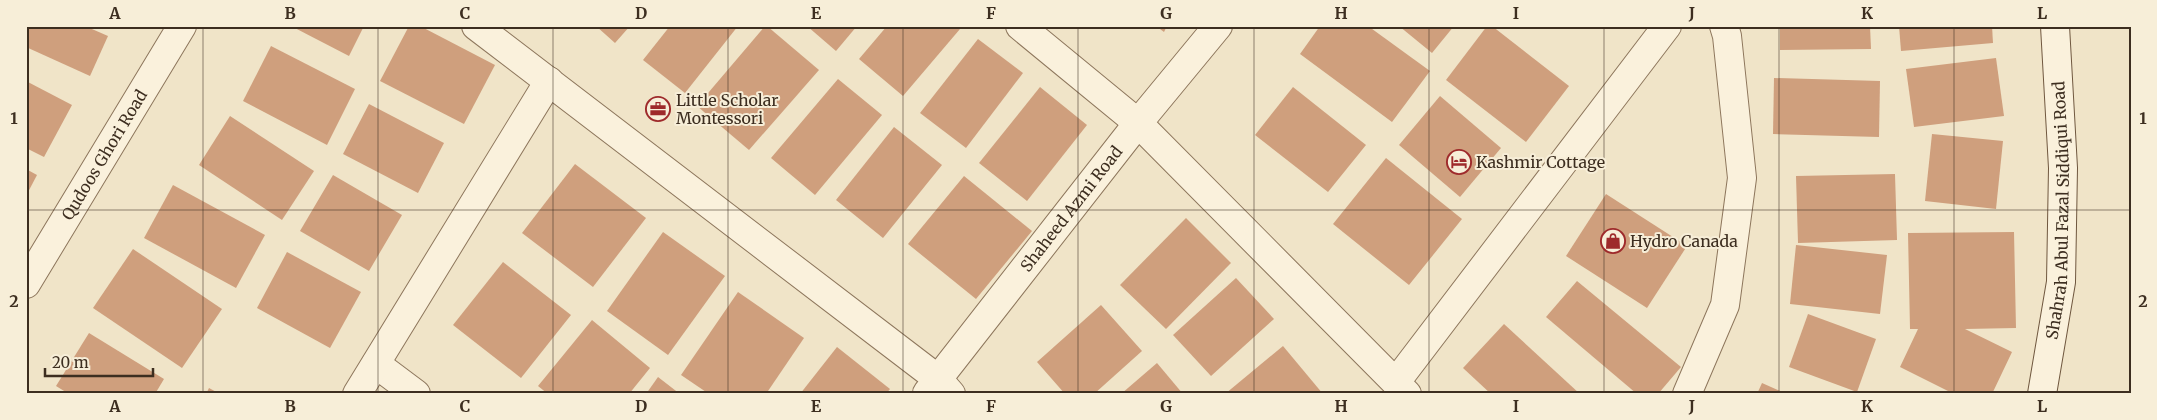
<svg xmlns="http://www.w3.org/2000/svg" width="2157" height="420" font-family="Merriweather,serif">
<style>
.building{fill:#cf9f7d}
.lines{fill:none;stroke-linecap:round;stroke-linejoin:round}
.street-casing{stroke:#8d765c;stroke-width:30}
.secondary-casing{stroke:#6f573f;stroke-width:30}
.street{stroke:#faf1dc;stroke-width:28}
.secondary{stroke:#faf1dc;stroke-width:28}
.grid{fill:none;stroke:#3d2e20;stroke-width:1;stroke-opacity:0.55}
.labels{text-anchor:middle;stroke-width:4;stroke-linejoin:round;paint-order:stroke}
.poi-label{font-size:16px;fill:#3d2e20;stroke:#f7eed8;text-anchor:start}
.street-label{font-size:16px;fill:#3d2e20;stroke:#f7eed8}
.neatline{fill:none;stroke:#3d2e20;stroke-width:2}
.grid-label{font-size:16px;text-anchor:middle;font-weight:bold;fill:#3d2e20}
</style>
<rect width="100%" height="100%" fill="#f0e4c8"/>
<g class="building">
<polygon points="26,26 85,26 108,36 90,76 26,47"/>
<polygon points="291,26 364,26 349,56"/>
<polygon points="409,26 420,26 495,65 464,124 380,81"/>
<polygon points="596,26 630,26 615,43"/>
<polygon points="670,26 738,26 685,93 643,60"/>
<polygon points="765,26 767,26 819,70 749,150 697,106"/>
<polygon points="807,26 857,26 836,51"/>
<polygon points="887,26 956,26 960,29 903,96 859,59"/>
<polygon points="1156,26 1167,26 1164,32"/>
<polygon points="1320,26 1368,26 1430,71 1392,122 1300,54"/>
<polygon points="1399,26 1454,26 1432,53"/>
<polygon points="1487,26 1492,26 1569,86 1526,142 1446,80"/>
<polygon points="1780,26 1870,26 1871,49 1780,50"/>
<polygon points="1899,26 1992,26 1993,43 1901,51"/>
<polygon points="978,39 1023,73 966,148 920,113"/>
<polygon points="271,46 355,89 327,145 243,101"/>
<polygon points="1996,58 2004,116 1914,127 1906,69"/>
<polygon points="1774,78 1880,81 1879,137 1773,134"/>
<polygon points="838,79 882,115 815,195 771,158"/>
<polygon points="26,81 72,105 44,157 26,148"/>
<polygon points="1040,87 1087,125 1027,201 979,163"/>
<polygon points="1293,87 1366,145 1328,192 1255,135"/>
<polygon points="1440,96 1501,148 1460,197 1399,145"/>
<polygon points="369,104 444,143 418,193 343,154"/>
<polygon points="230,116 314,171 282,220 199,165"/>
<polygon points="894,127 942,165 883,238 836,200"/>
<polygon points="1932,134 2003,141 1996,209 1925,201"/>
<polygon points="1386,158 1462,219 1409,285 1333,224"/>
<polygon points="575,164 646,218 593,287 522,233"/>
<polygon points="26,169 37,175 26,196"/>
<polygon points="1895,174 1897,240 1798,243 1796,176"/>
<polygon points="333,175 402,215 369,271 300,231"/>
<polygon points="964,176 1032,231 976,299 908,244"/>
<polygon points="173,185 265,235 236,288 144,238"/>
<polygon points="1606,194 1687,246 1647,308 1566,256"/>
<polygon points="1186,218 1231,263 1166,329 1120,285"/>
<polygon points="663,232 725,276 668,355 607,311"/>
<polygon points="2014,232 2016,328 1965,329 2012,352 1992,394 1954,394 1900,367 1918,329 1910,329 1908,233"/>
<polygon points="1796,245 1887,255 1880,314 1790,304"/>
<polygon points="133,249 222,309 182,368 93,308"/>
<polygon points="287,252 361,292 330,348 257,308"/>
<polygon points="503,262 571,315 521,378 453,325"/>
<polygon points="1236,278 1274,319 1211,376 1173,335"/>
<polygon points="1577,281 1681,367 1658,394 1637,394 1546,317"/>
<polygon points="738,292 804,338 766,394 709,394 681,375"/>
<polygon points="1101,305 1142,351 1094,394 1065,394 1037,362"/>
<polygon points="1808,314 1876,339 1857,392 1789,367"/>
<polygon points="592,320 650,368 629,394 548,394 538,386"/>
<polygon points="1504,324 1580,394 1491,394 1463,368"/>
<polygon points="89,333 164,379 155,394 69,394 56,386"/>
<polygon points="1283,346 1323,394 1225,394"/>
<polygon points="837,347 890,389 886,394 800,394"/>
<polygon points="1157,363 1183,394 1121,394"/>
<polygon points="658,377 680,394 646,394"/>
<polygon points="1762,383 1787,394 1757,394"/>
<polygon points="209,388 220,394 206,394"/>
</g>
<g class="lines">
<defs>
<g id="street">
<polyline points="476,26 938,379 951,394"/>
<polyline points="1020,26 1138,123 1407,394"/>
<path id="s1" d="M26,284L182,26"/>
<polyline points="376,364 416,394"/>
<polyline points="1396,382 1667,26"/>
<path id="s2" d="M927,393L1138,123L1218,26"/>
<polyline points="357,394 549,81"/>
<polyline points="1687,394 1725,305 1742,178 1727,36 1724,26"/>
</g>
<g id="secondary">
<path id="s3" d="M2042,394L2061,282L2063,168L2055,26"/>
</g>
</defs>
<use href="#street" class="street-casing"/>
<use href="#secondary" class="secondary-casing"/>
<use href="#street" class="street"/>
<use href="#secondary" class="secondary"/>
</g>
<path class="grid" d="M203,26V394M378,26V394M553,26V394M728,26V394M903,26V394M1078,26V394M1254,26V394M1429,26V394M1604,26V394M1779,26V394M1954,26V394M26,210H2131"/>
<defs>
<symbol id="office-ring" viewBox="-11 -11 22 22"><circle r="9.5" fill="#f7eed8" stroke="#9e2a2b" stroke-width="1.5"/><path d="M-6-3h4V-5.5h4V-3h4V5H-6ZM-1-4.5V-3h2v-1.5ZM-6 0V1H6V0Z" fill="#9e2a2b"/></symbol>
<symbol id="hotel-ring" viewBox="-11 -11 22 22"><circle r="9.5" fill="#f7eed8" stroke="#9e2a2b" stroke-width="1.5"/><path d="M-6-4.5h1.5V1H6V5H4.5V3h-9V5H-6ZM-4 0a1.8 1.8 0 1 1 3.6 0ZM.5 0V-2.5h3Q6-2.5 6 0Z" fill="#9e2a2b"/></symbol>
<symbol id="shop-ring" viewBox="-11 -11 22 22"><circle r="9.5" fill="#f7eed8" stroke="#9e2a2b" stroke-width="1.5"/><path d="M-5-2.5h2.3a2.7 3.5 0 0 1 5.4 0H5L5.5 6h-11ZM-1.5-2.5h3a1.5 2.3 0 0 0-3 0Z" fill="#9e2a2b"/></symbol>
</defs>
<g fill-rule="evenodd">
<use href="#office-ring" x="644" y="95" width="28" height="28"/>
<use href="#hotel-ring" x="1445" y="148" width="28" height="28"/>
<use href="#shop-ring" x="1599" y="227" width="28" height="28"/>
</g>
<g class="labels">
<g class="poi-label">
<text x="676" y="106">Little Scholar<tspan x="676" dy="18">Montessori</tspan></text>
<text x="1476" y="168">Kashmir Cottage</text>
<text x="1630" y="247">Hydro Canada</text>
</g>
<g class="street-label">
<text dy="6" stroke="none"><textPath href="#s1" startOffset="151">Qudoos Ghori Road</textPath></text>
<text dy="6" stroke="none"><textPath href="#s2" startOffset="234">Shaheed Azmi Road</textPath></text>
<text dy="6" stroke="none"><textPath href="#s3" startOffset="185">Shahrah Abul Fazal Siddiqui Road</textPath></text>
</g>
</g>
<rect width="2157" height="420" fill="none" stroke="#f7eed8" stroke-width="55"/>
<path d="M45 368v8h108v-8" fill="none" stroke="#3d2e20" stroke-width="2.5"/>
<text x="52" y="368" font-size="15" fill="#3d2e20" stroke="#f7eed8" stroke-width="4" paint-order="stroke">20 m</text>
<rect x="28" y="28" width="2102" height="364" class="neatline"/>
<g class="grid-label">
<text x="115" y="19">A</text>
<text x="290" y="19">B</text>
<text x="465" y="19">C</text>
<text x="641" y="19">D</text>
<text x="816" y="19">E</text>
<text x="991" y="19">F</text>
<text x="1166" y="19">G</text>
<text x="1341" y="19">H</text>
<text x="1516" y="19">I</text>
<text x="1692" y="19">J</text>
<text x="1867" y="19">K</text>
<text x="2042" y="19">L</text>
<text x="14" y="124">1</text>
<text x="2143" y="124">1</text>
<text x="14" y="307">2</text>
<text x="2143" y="307">2</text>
<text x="115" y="412">A</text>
<text x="290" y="412">B</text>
<text x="465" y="412">C</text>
<text x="641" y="412">D</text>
<text x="816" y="412">E</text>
<text x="991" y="412">F</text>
<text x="1166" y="412">G</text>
<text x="1341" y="412">H</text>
<text x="1516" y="412">I</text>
<text x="1692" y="412">J</text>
<text x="1867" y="412">K</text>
<text x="2042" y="412">L</text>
</g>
</svg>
